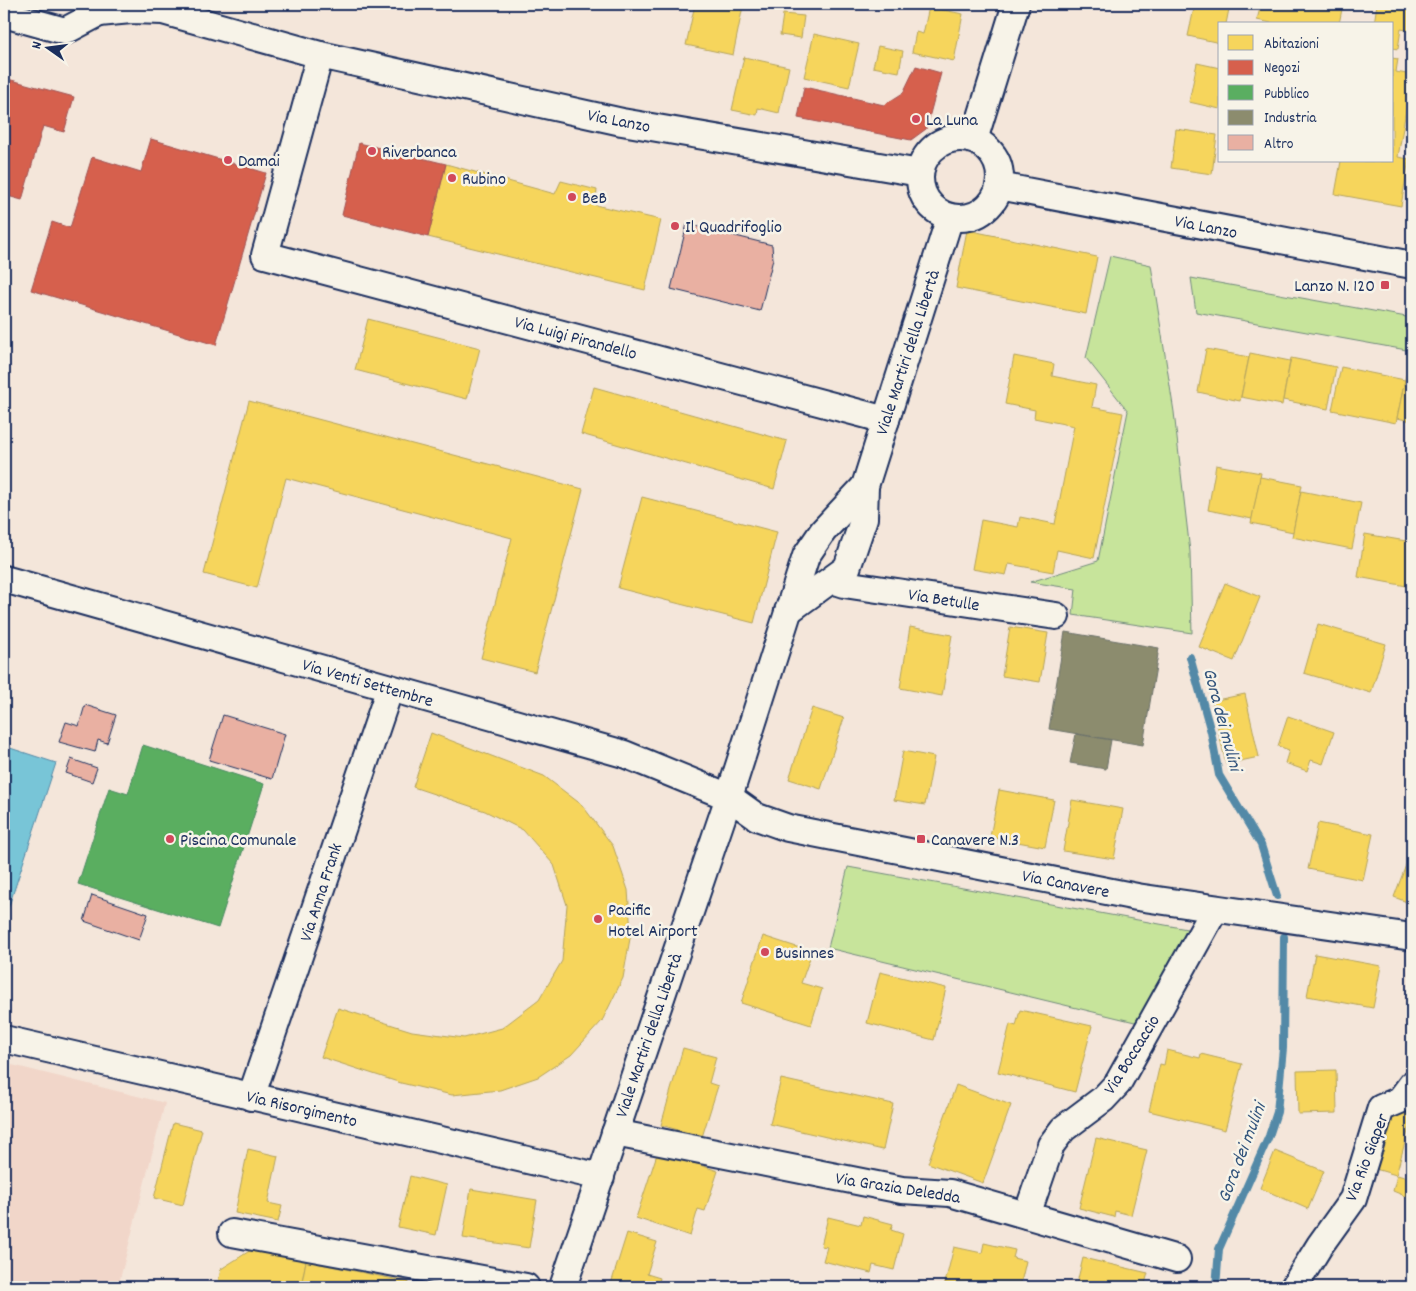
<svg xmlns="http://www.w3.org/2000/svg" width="1416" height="1291" font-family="Dekko,sans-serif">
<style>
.built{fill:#f1d6c9}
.green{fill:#c7e49b;stroke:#718a7c}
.water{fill:#78c5d7;stroke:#5389a7}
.homes{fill:#f6d55c;stroke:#b4a35d}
.shops{fill:#d6604d;stroke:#9e5152}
.public{fill:#5aae61;stroke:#478860}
.industry{fill:#8c8c6e;stroke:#6a7069}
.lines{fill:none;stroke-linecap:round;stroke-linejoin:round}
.stream{stroke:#5389a7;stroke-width:8}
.building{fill:#e9b0a2;stroke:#1b2f5e}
.minor-casing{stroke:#1b2f5e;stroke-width:30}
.minor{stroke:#f7f3e8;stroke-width:26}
.poi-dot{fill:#d1495b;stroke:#f7f3e8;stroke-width:2}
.labels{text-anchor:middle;stroke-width:5;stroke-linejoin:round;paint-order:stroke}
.poi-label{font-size:18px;fill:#1b2f5e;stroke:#f7f3e8;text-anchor:start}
.street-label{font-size:18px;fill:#1b2f5e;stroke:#f7f3e8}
.water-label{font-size:19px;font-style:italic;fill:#32547c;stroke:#f7f3e8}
</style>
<rect width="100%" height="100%" fill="#f4e6da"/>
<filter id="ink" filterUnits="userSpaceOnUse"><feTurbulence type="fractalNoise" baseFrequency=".02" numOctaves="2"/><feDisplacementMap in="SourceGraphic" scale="10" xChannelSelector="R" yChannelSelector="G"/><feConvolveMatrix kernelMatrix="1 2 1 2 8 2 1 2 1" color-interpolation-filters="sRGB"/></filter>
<g filter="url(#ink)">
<polygon class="built" points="4,1063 165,1103 118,1287 4,1287"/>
<g class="green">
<polygon points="1110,256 1151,265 1174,412 1190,552 1192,633 1073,615 1076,589 1030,582 1098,561 1128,411 1086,358"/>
<polygon points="1191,278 1412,318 1412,351 1196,312"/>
<polygon points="848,867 1187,929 1139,1023 828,948"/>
</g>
<polygon class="water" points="4,746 56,763 4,921"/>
<g class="homes">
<polygon points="695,4 730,4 743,6 733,55 686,45"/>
<polygon points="1195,4 1230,4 1226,24 1220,24 1220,43 1188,36"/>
<polygon points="1261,4 1343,4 1339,24 1276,24 1257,20"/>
<polygon points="1377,4 1412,4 1412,31 1401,29 1398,49 1392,48 1392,24 1374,24"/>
<polygon points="929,7 963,14 954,61 912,52 916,32 923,34"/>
<polygon points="783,14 804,16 801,38 780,35"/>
<polygon points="814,34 859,44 849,87 804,77"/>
<polygon points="878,46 903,51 899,72 873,67"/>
<polygon points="744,57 789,67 779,113 758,108 757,115 732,110"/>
<polygon points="1392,58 1398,59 1396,72 1412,75 1398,157 1409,159 1401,206 1335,194 1341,161 1392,161"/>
<polygon points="1197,63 1220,68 1220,109 1189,102"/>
<polygon points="1176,129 1217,135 1212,174 1171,168"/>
<polygon points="446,164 555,194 561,181 597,190 595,205 661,220 645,290 428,237"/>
<polygon points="967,230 1097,257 1086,314 956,288"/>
<polygon points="368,319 480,348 467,399 355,370"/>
<polygon points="1206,349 1249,357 1240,401 1198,392"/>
<polygon points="1250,353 1290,361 1282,405 1241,397"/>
<polygon points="1014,356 1054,364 1052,376 1096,385 1092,407 1123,413 1094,558 1057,550 1053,572 1009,564 1006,575 972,569 981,520 1018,527 1020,517 1055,524 1074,426 1034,418 1035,410 1005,404"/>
<polygon points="1291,358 1336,367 1328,409 1283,400"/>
<polygon points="1341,367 1405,380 1396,423 1332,410"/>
<polygon points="1406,375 1412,376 1412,421 1397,418"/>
<polygon points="594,387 787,441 774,489 581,434"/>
<polygon points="249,401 583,489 535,672 481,658 512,538 286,478 257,588 204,574"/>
<polygon points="1216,465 1261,473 1252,519 1208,510"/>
<polygon points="1260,477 1302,485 1293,532 1251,523"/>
<polygon points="1301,491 1361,503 1352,549 1292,537"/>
<polygon points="642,497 777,532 754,623 618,588"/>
<polygon points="1365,534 1412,542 1412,587 1358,577"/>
<polygon points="1225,583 1260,597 1234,661 1199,647"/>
<polygon points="1318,624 1386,644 1371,693 1304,673"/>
<polygon points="910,627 952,635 942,696 900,688"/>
<polygon points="1010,627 1048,633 1040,682 1002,676"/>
<polygon points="1245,694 1259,757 1226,764 1212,701"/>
<polygon points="812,708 844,718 821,789 789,779"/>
<polygon points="1288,716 1334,732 1323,764 1311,760 1307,771 1285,763 1289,750 1278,746"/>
<polygon points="431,733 544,776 582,805 613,846 628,890 631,933 623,978 602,1021 571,1055 538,1077 500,1090 452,1095 401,1083 321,1057 338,1008 412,1031 464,1038 502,1028 539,1000 562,961 567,905 554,865 523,830 485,811 413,787"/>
<polygon points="903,751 934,757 925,805 894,800"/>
<polygon points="999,790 1054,800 1045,847 990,837"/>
<polygon points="1072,800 1123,809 1114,859 1063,851"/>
<polygon points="1318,823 1373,834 1363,880 1308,869"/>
<polygon points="1412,849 1412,904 1394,897"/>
<polygon points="763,936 812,952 801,983 822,989 811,1025 741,1003"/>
<polygon points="1315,954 1381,966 1373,1008 1307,996"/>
<polygon points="880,972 946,988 934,1040 867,1023"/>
<polygon points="1020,1010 1092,1026 1075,1092 998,1072 1010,1024 1016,1026"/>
<polygon points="683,1048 716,1057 709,1083 718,1086 702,1137 661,1125"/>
<polygon points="1167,1050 1200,1058 1201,1054 1242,1064 1225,1130 1149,1111 1160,1064 1164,1065"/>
<polygon points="1336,1070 1337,1113 1298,1114 1297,1071"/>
<polygon points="781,1079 893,1104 883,1150 770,1124"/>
<polygon points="956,1085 1011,1105 983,1183 928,1163"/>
<polygon points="1412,1103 1412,1127 1409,1128 1396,1175 1372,1168 1388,1113"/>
<polygon points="173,1123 202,1130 183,1205 154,1198"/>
<polygon points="1096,1138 1147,1150 1131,1215 1115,1211 1114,1217 1079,1208"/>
<polygon points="248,1149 278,1156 268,1203 282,1206 278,1222 235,1213"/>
<polygon points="658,1151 718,1171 705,1211 698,1209 690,1236 636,1218"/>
<polygon points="1275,1151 1324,1171 1308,1209 1260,1188"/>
<polygon points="1397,1175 1412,1179 1410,1198 1393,1191"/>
<polygon points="410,1176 447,1185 436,1235 398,1227"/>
<polygon points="471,1189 537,1200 529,1248 463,1238"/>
<polygon points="863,1216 893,1224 891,1230 903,1234 894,1270 873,1265 871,1273 823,1261 827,1247 821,1246 828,1217 861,1225"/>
<polygon points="627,1233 657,1242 647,1274 660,1278 658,1287 660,1287 610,1287"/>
<polygon points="984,1243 1015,1250 1013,1258 1026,1261 1020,1287 944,1287 954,1247 982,1253"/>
<polygon points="251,1250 306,1261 301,1287 217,1287 221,1269"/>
<polygon points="1083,1258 1148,1273 1144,1287 1076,1287"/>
<polygon points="306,1261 409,1282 408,1287 301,1287"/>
<polygon points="418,1279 451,1287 416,1287"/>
<polygon points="753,1281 779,1287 751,1287"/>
</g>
<g class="shops">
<polygon points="916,66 941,73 926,129 911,140 798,118 804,87 884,105 903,93"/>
<polygon points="4,78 74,97 64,132 43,126 22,200 4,195"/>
<polygon points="151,139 266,173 216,345 31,290 52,222 70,228 92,157 141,172"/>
<polygon points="359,143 446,164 428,237 342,215"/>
</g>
<polygon class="public" points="143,745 264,784 218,928 78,884 109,788 128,794"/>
<g class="industry">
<polygon points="1065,632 1159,648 1143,745 1049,729"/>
<polygon points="1076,734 1111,740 1106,769 1070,763"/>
</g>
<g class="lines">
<g class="stream">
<polyline points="1190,657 1211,732 1219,775 1261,845 1277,896"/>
<polyline points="1216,1287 1219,1249 1269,1136 1277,1112 1283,1048 1284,937"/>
</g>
</g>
<g class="building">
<polygon points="687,224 772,245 773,259 760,311 671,289"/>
<polygon points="85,705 116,715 107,743 98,740 95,752 59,742 66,722 79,726"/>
<polygon points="223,715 285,734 272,779 209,760"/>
<polygon points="71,759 97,768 92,782 66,773"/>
<polygon points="92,895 148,914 139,940 84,921"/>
</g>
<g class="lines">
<defs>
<g id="minor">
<polyline points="99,13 131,10 163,11 320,55 622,122 920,173"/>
<polyline points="4,14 65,31 99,13 106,4"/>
<polyline points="320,55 265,255 886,420"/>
<circle cx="960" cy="178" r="40"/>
<polyline points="974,140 1016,4"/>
<polyline points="999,186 1412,265"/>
<polyline points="4,579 624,754 729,797 757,817 788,828 1137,897 1412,937"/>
<polyline points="832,580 844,584 1056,616"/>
<polyline points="788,611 847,568 864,518 865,486 950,217"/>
<polyline points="4,1039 601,1177"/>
<polyline points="251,1097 390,688"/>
<polyline points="615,1133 902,1190 950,1193 1177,1259"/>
<polyline points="1027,1215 1051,1145 1063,1129 1103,1099 1118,1083 1215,909"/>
<polyline points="232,1233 526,1287"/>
<polyline points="563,1287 729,797 806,556 823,531 865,486"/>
<polyline points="1294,1287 1320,1245 1353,1199 1381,1108 1400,1100 1412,1084"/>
</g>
</defs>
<use href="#minor" class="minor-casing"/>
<use href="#minor" class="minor"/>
</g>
</g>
<g class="poi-dot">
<circle cx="916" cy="119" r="5"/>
<circle cx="372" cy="151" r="5"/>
<circle cx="228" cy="160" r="5"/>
<circle cx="452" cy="178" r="5"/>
<circle cx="572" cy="197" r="5"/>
<circle cx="675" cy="226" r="5"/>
<rect x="1380" y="280" width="10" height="10" rx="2.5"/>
<circle cx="170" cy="839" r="5"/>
<rect x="916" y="834" width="10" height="10" rx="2.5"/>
<circle cx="598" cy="919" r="5"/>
<circle cx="765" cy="952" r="5"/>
</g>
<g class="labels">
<g class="poi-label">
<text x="926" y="125">La Luna</text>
<text x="382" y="157">Riverbanca</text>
<text x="238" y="166">Damai</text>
<text x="462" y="184">Rubino</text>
<text x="582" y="203">BeB</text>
<text x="685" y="232">Il Quadrifoglio</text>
<text x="1375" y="291" text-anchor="end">Lanzo N. 120</text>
<text x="180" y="845">Piscina Comunale</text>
<text x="931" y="845">Canavere N.3</text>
<text x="608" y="915">Pacific<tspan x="608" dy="21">Hotel Airport</tspan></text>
<text x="775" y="958">Businnes</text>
</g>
<g class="street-label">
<text transform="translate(619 120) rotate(11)" y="6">Via Lanzo</text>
<text transform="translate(1206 226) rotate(11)" y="6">Via Lanzo</text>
<text transform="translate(576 337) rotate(15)" y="6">Via Luigi Pirandello</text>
<text transform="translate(907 352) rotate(-72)" y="6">Viale Martiri della Libertà</text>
<text transform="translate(944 599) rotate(9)" y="6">Via Betulle</text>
<text transform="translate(368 682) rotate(16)" y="6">Via Venti Settembre</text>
<text transform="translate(1066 883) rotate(11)" y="6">Via Canavere</text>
<text transform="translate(320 892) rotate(-72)" y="6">Via Anna Frank</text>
<text transform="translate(648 1035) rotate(-71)" y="6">Viale Martiri della Libertà</text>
<text transform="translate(1131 1054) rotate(-58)" y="6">Via Boccaccio</text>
<text transform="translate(302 1108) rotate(13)" y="6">Via Risorgimento</text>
<text transform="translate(1366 1157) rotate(-69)" y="6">Via Rio Giaper</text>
<text transform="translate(898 1187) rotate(9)" y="6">Via Grazia Deledda</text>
</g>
<g class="water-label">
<text transform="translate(1224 719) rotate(75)" y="7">Gora dei mulini</text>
<text transform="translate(1240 1152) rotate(-69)" y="7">Gora dei mulini</text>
</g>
</g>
<rect width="1416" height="1291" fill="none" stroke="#f7f3e8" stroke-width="20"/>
<rect x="10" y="10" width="1396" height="1271" fill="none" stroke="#1b2f5e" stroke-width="2" filter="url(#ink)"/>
<rect x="1218" y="22" width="175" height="140" fill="#f7f3e8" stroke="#9fa5b1"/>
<rect x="1228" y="35" width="25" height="15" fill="#f6d55c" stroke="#9fa5b1"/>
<text x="1264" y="48" font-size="15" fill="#1b2f5e">Abitazioni</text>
<rect x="1228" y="60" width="25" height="15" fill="#d6604d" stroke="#9fa5b1"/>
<text x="1264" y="72" font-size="15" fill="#1b2f5e">Negozi</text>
<rect x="1228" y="85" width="25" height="15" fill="#5aae61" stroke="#9fa5b1"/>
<text x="1264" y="98" font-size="15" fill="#1b2f5e">Pubblico</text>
<rect x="1228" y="110" width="25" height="15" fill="#8c8c6e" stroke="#9fa5b1"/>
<text x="1264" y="122" font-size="15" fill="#1b2f5e">Industria</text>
<rect x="1228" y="135" width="25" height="15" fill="#e9b0a2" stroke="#9fa5b1"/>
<text x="1264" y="148" font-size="15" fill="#1b2f5e">Altro</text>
<g transform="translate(48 48) rotate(284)" stroke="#f7f3e8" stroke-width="4" paint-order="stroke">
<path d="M0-4L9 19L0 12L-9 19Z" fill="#1b2f5e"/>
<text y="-8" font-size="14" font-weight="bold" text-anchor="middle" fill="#1b2f5e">N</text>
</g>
</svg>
